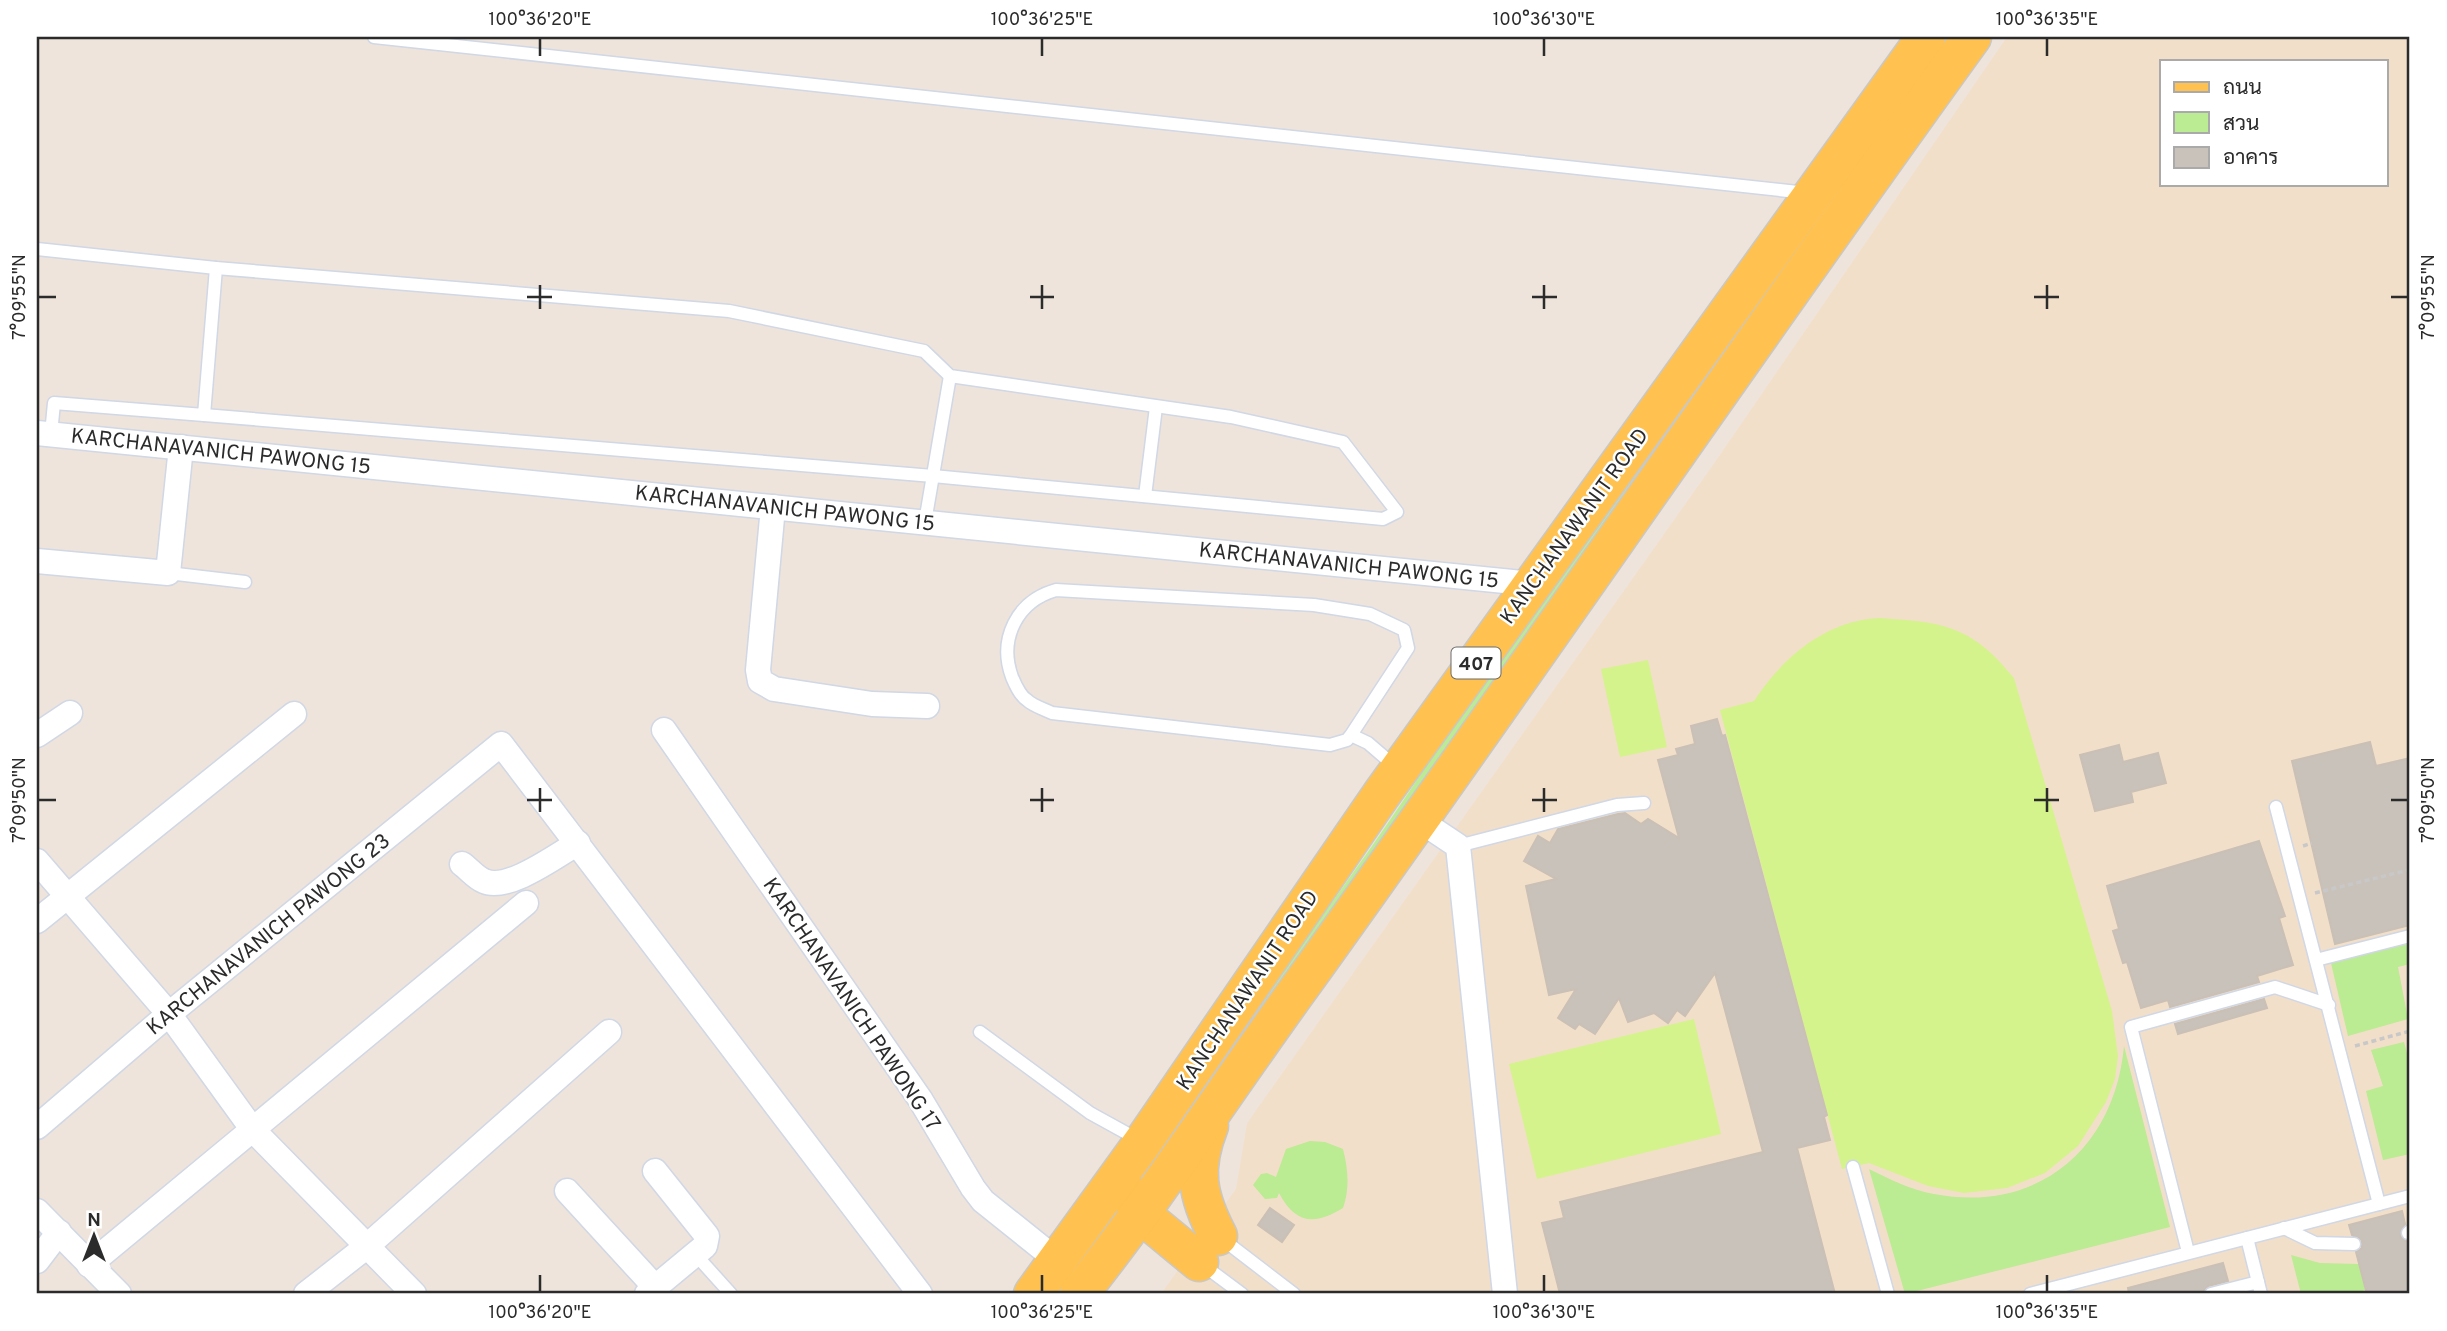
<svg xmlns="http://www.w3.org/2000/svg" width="2447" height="1331" font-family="Overpass,Sarabun,sans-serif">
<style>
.education{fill:#f2dfc9;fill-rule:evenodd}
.green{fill:#bbeb92}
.pitch{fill:#d4f38c}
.building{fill:#c9c2ba;stroke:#cac0b5;stroke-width:2}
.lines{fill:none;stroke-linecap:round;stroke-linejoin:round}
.lane-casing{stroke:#d0d7e5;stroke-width:15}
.street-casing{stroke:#d0d7e5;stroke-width:27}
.primary-casing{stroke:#c8c8c8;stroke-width:41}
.path{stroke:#c8c8c8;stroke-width:3.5;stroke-dasharray:5 3.5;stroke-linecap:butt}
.lane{stroke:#fff;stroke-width:12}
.street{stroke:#fff;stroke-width:24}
.primary{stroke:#ffc14f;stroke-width:38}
.ticks{fill:none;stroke:#2b2b2b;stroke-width:2.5}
.labels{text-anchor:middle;stroke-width:5;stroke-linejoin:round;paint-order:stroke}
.shield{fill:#fff;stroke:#6b6b6b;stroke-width:2}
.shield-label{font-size:19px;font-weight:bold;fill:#2b2b2b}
.street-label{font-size:21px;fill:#2b2b2b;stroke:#fff}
.neatline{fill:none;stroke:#2b2b2b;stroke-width:2.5}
.ticks-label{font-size:18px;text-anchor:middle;fill:#2b2b2b}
</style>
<rect width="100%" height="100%" fill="#eee4db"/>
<path class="education" d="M2007,37H2410V1294H1161L1236,1189L1247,1124L1257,1109L1713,465ZM2162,61H2386V184H2162Z"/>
<g class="green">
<path d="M1943,37H1956L1148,1167C1238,1023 1346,892 1437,749Z"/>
<polygon points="2410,942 2410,964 2398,967 2408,1019 2348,1036 2331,963"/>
<polygon points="2404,1042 2410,1064 2410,1154 2383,1160 2366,1091 2383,1086 2371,1050"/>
<path d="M2124,1046L2170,1227L1905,1294L1869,1169C1889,1179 1911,1190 1934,1194C2038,1214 2115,1148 2124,1046Z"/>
<path d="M1310,1141L1325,1142L1343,1149C1348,1169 1350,1188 1343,1208C1315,1225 1296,1225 1279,1193L1277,1198L1265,1199L1253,1185L1261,1174L1267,1173L1276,1177L1286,1149Z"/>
<polygon points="2291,1255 2320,1263 2359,1264 2366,1290 2352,1294 2301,1294"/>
</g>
<g class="pitch">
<path d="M1878,618C1943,622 1971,625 2014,678L2112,1011L2118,1056L2115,1079L2106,1102L2078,1146L2045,1173L2007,1188L1964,1193L1928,1186L1869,1163L1842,1169L1720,710L1754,701C1782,658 1825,621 1878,618Z"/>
<polygon points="1648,660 1667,747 1620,757 1601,669"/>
<polygon points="1694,1019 1721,1134 1537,1179 1509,1064"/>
</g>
<g class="building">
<polygon points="1717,719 1722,736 1725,735 1827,1115 1824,1117 1830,1140 1797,1148 1835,1294 1560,1294 1542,1223 1564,1218 1560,1202 1763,1152 1715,973 1685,1016 1677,1010 1668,1023 1654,1013 1628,1022 1619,998 1595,1034 1579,1024 1575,1029 1558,1018 1576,989 1549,995 1526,886 1556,879 1524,861 1538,836 1550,843 1558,829 1618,814 1625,813 1641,824 1648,819 1679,838 1658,760 1678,755 1676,749 1695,744 1691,726"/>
<polygon points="2370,742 2376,766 2410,758 2410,925 2335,944 2292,761"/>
<polygon points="2119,745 2123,762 2158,753 2166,783 2131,792 2133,802 2095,811 2080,755"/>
<polygon points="2259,841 2285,916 2279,918 2293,965 2257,976 2259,982 2170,1007 2168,1000 2141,1008 2127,962 2123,963 2113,931 2119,929 2107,886"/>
<polygon points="2264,999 2267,1008 2178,1034 2175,1024"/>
<polygon points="1270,1208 1294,1225 1282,1242 1258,1225"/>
<polygon points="2402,1211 2405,1224 2400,1236 2410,1243 2410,1294 2367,1294 2356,1252 2362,1248 2362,1240 2352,1235 2349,1225"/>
<polygon points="2223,1263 2228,1281 2208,1286 2202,1294 2129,1294 2128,1288"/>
</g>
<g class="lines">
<defs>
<g id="lane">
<polyline points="374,37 1807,193"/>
<polyline points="37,249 216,268 729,311 924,351 950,376 1231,417 1343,442 1397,512 1383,519 933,476 204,415"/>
<polyline points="51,434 54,403 204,415 216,268"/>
<polyline points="1145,496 1156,407"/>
<polyline points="925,522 950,376"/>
<polyline points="168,573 245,582"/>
<path d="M1351,735L1408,648L1404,630L1370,614L1314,605L1056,590C1017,601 998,639 1012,677C1015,684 1020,696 1027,700C1033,706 1044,709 1052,713L1330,745L1347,740L1351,735L1368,743L1397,768"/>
<polyline points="2276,807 2379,1204"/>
<polyline points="1458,846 1617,805 1644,803"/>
<polyline points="2316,960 2410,936"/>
<polyline points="980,1032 1090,1113 1139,1140"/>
<polyline points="1853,1167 1888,1294"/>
<polyline points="2284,1228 2315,1243 2354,1244"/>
<polyline points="2408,1233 2410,1231"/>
<polyline points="1221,1238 1294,1294"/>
<polyline points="2247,1238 2261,1294"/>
<polyline points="2188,1252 2131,1027 2275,987 2329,1005"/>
<polyline points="695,1254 731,1294"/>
<polyline points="1203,1265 1242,1294"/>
<polyline points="2030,1294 2410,1196"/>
<polyline points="2211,1294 2258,1282"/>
</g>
<g id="street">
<polyline points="37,433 1533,584"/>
<polyline points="773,507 758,670 760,681 774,689 872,704 927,706"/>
<polyline points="37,561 168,573 181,447"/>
<polyline points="664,730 920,1099 973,1188 983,1201 1058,1261"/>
<polyline points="37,735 70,713"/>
<polyline points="1419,820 1458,846 1505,1294"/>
<polyline points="37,861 169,1014 253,1130 414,1294"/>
<path d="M462,864C469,869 476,878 484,881C508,892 557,855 578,843"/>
<polyline points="37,921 294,714"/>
<polyline points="37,1127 169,1014 501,744 920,1294"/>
<polyline points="567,1191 655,1287"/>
<polyline points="37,1211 119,1294"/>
<polyline points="37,1261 59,1232"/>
<polyline points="89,1265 526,903"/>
<polyline points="306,1294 366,1247 609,1032"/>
<polyline points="647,1294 705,1246 707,1236 655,1171"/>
</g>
<g id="primary">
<path d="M1209,1126C1192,1169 1197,1196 1218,1236"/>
<polyline points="1129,1194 1142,1215 1199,1262"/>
<polyline points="1033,1294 1143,1142 1381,795 1926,37"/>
<path d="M1079,1294C1159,1193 1229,1084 1305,980C1530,667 1746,349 1972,37"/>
</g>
</defs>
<use href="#lane" class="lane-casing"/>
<use href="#street" class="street-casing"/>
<use href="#primary" class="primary-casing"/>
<g class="path">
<polyline points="2303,846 2312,843"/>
<polyline points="2315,893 2409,870"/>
<polyline points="2355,1046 2410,1031"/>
</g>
<use href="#lane" class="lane"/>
<use href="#street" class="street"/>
<use href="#primary" class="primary"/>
</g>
<path class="ticks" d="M540,38V56M1042,38V56M1544,38V56M2047,38V56M540,285V309M1042,285V309M1544,285V309M2047,285V309M38,297H56M527,297H552M1030,297H1054M1532,297H1557M2034,297H2059M2391,297H2408M540,788V812M1042,788V812M1544,788V812M2047,788V812M38,800H56M527,800H552M1030,800H1054M1532,800H1557M2034,800H2059M2391,800H2408M540,1275V1292M1042,1275V1292M1544,1275V1292M2047,1275V1292"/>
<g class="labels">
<rect class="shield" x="1451.5" y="647.5" width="49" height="31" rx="5"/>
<g class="shield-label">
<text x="1476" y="670">407</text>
</g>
<g class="street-label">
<text transform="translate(221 451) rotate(6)" y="7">KARCHANAVANICH PAWONG 15</text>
<text transform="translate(785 508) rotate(6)" y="7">KARCHANAVANICH PAWONG 15</text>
<text transform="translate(1574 526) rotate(-54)" y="7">KANCHANAWANIT ROAD</text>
<text transform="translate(1349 565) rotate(6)" y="7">KARCHANAVANICH PAWONG 15</text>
<text transform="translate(268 934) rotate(-39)" y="7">KARCHANAVANICH PAWONG 23</text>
<text transform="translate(1247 990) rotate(-56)" y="7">KANCHANAWANIT ROAD</text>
<text transform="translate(852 1004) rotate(56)" y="7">KARCHANAVANICH PAWONG 17</text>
</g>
</g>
<rect width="2447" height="1331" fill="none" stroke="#ffffff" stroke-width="77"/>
<rect x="2160" y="60" width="228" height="126" fill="#ffffff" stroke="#aaaaaa" stroke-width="2"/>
<rect x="2174" y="82" width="35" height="10" fill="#ffc14f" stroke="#aaaaaa" stroke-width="2"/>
<text x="2223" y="94" font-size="21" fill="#2b2b2b">ถนน</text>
<rect x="2174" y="112" width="35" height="21" fill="#bbeb92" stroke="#aaaaaa" stroke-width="2"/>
<text x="2223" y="130" font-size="21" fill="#2b2b2b">สวน</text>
<rect x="2174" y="147" width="35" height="21" fill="#c9c2ba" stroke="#aaaaaa" stroke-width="2"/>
<text x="2223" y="164" font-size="21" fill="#2b2b2b">อาคาร</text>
<g transform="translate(94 1236)" stroke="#ffffff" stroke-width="5" paint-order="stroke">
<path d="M0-5L12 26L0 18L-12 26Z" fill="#2b2b2b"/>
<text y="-10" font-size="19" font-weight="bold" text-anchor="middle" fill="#2b2b2b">N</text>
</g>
<rect x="38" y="38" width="2370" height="1254" class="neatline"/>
<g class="ticks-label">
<text x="540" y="25">100°36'20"E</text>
<text x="1042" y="25">100°36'25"E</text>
<text x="1544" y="25">100°36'30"E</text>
<text x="2047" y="25">100°36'35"E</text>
<text transform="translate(19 297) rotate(-90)" y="6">7°09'55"N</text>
<text transform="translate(2428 297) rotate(-90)" y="6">7°09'55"N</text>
<text transform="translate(19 800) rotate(-90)" y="6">7°09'50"N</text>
<text transform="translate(2428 800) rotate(-90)" y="6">7°09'50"N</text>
<text x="540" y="1318">100°36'20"E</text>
<text x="1042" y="1318">100°36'25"E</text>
<text x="1544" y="1318">100°36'30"E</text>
<text x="2047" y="1318">100°36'35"E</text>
</g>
</svg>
